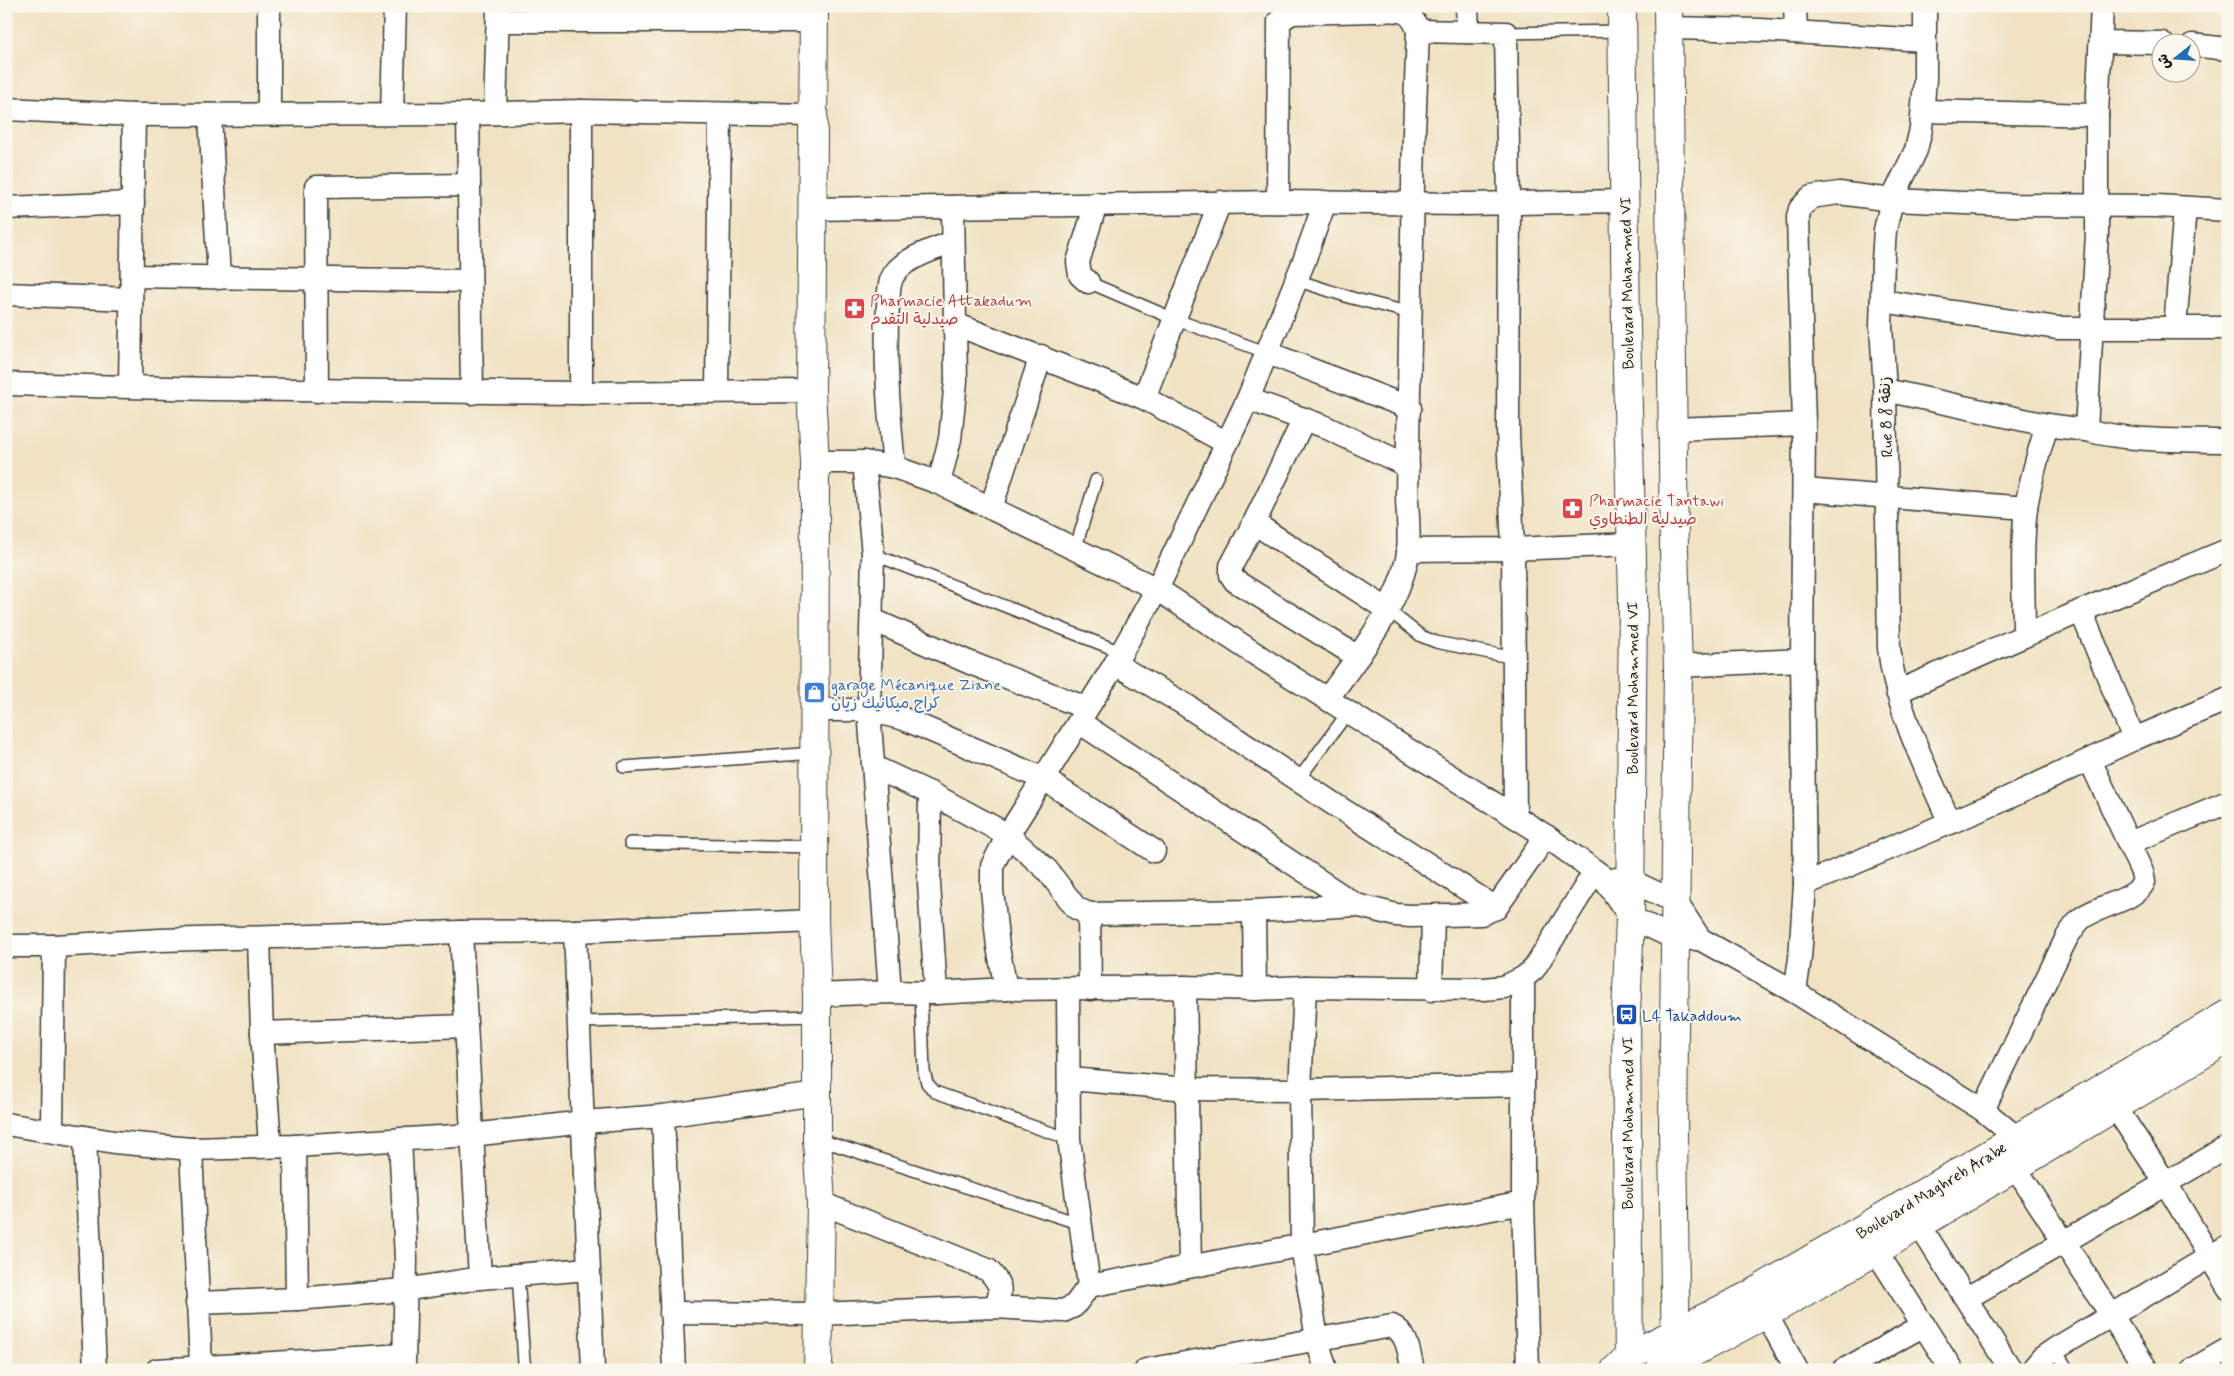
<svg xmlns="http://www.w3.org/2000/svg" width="2234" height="1376" font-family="Mynerve,'Playpen Sans Arabic',sans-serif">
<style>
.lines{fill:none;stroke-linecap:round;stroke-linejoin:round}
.service-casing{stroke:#3c3a35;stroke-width:14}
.minor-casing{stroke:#3c3a35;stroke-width:25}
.tertiary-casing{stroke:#3c3a35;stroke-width:30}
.secondary-casing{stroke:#3c3a35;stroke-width:30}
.service{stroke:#fff;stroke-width:11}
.minor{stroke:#fff;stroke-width:22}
.tertiary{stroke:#fff;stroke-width:28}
.secondary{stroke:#fff;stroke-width:28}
.labels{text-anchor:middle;stroke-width:4;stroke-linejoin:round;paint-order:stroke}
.street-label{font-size:16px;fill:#1c1c1c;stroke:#fbf7ec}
.health-label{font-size:16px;fill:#be3a42;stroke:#fbf7ec;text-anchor:start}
.shop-label{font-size:16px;fill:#366cbe;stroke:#fbf7ec;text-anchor:start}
.transit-label{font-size:16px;fill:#164399;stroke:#fbf7ec;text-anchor:start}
</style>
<rect width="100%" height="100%" fill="#fbf7ec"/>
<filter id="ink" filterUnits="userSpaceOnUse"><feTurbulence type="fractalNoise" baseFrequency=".02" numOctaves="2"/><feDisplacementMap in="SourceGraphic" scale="10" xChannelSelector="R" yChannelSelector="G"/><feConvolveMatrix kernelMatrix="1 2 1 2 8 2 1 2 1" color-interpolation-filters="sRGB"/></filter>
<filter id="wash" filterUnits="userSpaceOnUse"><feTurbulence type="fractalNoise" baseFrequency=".0096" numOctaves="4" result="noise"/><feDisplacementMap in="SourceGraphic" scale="20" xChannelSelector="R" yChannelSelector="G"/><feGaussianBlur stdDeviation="1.12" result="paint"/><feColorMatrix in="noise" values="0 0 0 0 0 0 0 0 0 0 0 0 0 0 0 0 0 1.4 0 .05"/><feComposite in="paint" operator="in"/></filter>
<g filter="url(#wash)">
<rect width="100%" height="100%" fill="#f0e2c3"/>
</g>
<g filter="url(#ink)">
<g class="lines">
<defs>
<g id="service">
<polyline points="1506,33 1622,31"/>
<polyline points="1296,280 1352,298 1411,313"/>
<polyline points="1088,282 1174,319 1268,353"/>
<polyline points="1075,550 1096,480"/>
<polyline points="873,554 1121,652"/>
<polyline points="1388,610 1421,636 1436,642 1514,658"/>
<polyline points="624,767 815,753"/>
<polyline points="1298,780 1349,711"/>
<polyline points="630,843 814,847"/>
<polyline points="921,993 924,1071 927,1083 935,1092 1069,1139"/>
<polyline points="579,1022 817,1016"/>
<polyline points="817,1139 1081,1224"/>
<polyline points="518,1275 524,1362 527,1370"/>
<polyline points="2055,1349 2068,1370"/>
</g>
<g id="minor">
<polyline points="269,6 269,114"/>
<polyline points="1467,6 1468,32"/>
<polyline points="1795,6 1796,32"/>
<path d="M1925,6V79L1921,129L1916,150L1892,200L1885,230L1883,261L1881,326L1885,390L1889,648C1896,710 1925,766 1950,823"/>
<path d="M2102,6L2097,115V234L2086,430C2132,442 2181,440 2228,441"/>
<path d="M1376,11C1397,10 1411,7 1418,31"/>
<polyline points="498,21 815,21"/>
<polyline points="1669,28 1760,30 1924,40"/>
<polyline points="2101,42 2162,43"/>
<polyline points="2192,45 2228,49"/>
<polyline points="6,109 134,115 468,114 581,111 814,115"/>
<polyline points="581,111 581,393 811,391"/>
<polyline points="1923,111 2097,115"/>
<polyline points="392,113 395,6"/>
<polyline points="495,113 498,7"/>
<polyline points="468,114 472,393"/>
<polyline points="210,115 219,278"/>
<polyline points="1278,202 1279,21 1292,13 1376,11 1377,6"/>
<polyline points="6,208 133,203"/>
<polyline points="812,209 1278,202 1467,204 1624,201"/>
<polyline points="132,276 470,281"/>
<polyline points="1088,282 1080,275 1078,262 1096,204"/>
<polyline points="6,294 131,299"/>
<polyline points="1882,301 2057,328 2228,328"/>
<polyline points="955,324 1144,398 1227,443"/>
<polyline points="2175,327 2185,208"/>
<polyline points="1268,353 1410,408"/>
<polyline points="6,384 211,389 581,393"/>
<polyline points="130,386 134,115"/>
<polyline points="1885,390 2047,425 2086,430"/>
<polyline points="317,391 316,187 469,185"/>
<polyline points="717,391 720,114"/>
<polyline points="1144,398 1220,202"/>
<polyline points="1248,399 1323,426 1408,466"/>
<polyline points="1304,419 1254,523 1231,566 1231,575 1235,581 1358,657"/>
<polyline points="1673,429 1804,424"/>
<polyline points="815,462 864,462 894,467 939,483 1157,589 1263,659 1546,836 1602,876 1630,917 1676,939 1700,939"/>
<polyline points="864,462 873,554 869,710 890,992"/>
<path d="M894,467C889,413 884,358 888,305C889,297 888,286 892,278C900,259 935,249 953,242"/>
<polyline points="939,483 950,439 956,381 953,207"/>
<polyline points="1804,490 2026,508"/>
<polyline points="991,508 1041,356"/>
<polyline points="1254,523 1388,610"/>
<polyline points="1408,550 1513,549 1633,544"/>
<polyline points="2081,611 2134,739"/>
<polyline points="873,620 968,662 1086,708"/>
<path d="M2024,636C2024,593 2021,551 2026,508C2030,480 2039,452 2047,425"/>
<polyline points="1115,664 1184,704 1332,803 1496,908"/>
<polyline points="1678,666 1802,660"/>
<polyline points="1897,692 2081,611 2228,550"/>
<path d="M1328,698C1358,656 1396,611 1407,559C1411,539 1407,515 1407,494L1414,133L1418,31L1506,33L1509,203L1508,432L1513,549L1515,816"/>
<polyline points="815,710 869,710 904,719 1044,779 1154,851"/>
<polyline points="1079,722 1356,905"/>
<polyline points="874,767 930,793 1008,835 1047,870 1076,908 1089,914 1254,911 1356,905 1396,915 1411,916 1481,914 1496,908 1546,836"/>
<polyline points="930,793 929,883 936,993"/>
<polyline points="2129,843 2228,802"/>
<polyline points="1616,879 1631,881 1676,902 1700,939 1795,992 1983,1110 2017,1138 2026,1152"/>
<polyline points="1805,884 2001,801 2134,739 2228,699"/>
<polyline points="1254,911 1255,989"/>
<polyline points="1089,914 1090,989"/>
<polyline points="575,931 593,1370"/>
<polyline points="461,932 480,1278"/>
<polyline points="259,938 262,1033 270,1145"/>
<polyline points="6,946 54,946"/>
<polyline points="1523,978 1523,1203 1528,1370"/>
<polyline points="1185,987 1190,1266"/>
<polyline points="1305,987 1300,1090 1302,1246 1317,1339 1326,1370"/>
<polyline points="1006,989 998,947 992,890 992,866 1008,835 1115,664 1157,589 1248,399 1304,261 1325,202"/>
<polyline points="1431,990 1433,916"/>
<polyline points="1795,992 1800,958 1805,884 1802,660 1804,424 1798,217 1800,209 1811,197 1839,193 1892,200 2013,205 2157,206 2228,210"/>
<polyline points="817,995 890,992 936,993 1006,989 1185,987 1255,989 1305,987 1484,989 1504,987 1523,978 1534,969 1595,871"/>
<polyline points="262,1033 466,1026"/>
<polyline points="1069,1079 1188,1089 1300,1090 1523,1085"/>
<polyline points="2116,1108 2165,1182 2228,1287"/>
<path d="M1983,1110L2067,937C2072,930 2076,923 2082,918C2099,905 2135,901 2144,882L2142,872L2090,760"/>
<polyline points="663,1116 674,1370"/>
<polyline points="6,1124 114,1142 191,1149 295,1146 472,1135 584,1122 663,1116 817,1094"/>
<polyline points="52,1131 54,946 160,940 461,932 575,931 814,921"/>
<polyline points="85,1137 95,1370"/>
<polyline points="400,1139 406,1259 404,1369"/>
<polyline points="295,1146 297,1299"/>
<polyline points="191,1149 201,1366"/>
<polyline points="2015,1167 2147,1370"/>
<path d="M821,1203L988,1270C1001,1284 1003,1290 995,1307"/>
<polyline points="1918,1223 2011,1370"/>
<polyline points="1876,1251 1952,1370"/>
<polyline points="1089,1286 1523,1203"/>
<polyline points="1967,1298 2228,1147"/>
<polyline points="197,1303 297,1299 404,1290 480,1278 588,1269"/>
<polyline points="671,1313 817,1314 995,1307 1063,1311 1074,1306 1089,1286 1069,1139 1068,989"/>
<polyline points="1766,1314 1797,1370"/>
<polyline points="157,1370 404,1355"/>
<path d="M1146,1370L1392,1326C1408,1333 1409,1354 1413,1370"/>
<polyline points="1844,1370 1924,1325"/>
<polyline points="2032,1370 2042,1358 2055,1349 2228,1246"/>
<polyline points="2192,1370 2228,1349"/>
</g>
<g id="tertiary">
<polyline points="814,6 811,391 815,462 814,921 817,995 817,1139 821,1203 818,1370"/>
<polyline points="1615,1370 1629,1356 1748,1296 2228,1014"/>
<polyline points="1660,1370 1766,1314 1876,1251 2228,1039"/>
</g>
<g id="secondary">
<polyline points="1622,6 1626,330 1633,598 1630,917 1626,1015 1629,1370"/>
<polyline points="1668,6 1674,550 1678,666 1673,1132 1676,1370"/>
</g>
</defs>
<use href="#service" class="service-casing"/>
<use href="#minor" class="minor-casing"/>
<use href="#tertiary" class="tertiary-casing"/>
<use href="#secondary" class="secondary-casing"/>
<use href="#service" class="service"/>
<use href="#minor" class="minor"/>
<use href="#tertiary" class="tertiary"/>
<use href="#secondary" class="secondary"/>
</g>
</g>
<defs>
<symbol id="pharmacy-square" viewBox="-11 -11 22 22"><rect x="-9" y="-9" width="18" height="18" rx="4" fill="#e0444e" stroke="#fbf7ec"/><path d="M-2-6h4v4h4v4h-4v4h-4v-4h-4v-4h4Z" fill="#fff"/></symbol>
<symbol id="shop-square" viewBox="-11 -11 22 22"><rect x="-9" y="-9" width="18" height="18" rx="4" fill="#3f7fe0" stroke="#fbf7ec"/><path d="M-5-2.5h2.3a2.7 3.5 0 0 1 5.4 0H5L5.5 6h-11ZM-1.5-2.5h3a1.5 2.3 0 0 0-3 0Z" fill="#fff"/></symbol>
<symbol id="bus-square" viewBox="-11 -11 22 22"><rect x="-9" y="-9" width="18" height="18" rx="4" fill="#1a4fb4" stroke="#fbf7ec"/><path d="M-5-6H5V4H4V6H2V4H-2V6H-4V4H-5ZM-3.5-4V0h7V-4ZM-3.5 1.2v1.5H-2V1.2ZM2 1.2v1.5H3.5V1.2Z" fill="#fff"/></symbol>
</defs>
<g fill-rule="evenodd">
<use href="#pharmacy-square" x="842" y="296" width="25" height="25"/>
<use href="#pharmacy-square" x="1560" y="496" width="25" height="25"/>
<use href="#shop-square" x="802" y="680" width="25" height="25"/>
<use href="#bus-square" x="1614" y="1002" width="25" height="25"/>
</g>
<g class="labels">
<g class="street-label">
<text transform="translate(1626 283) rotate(-91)" y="6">Boulevard Mohammed VI</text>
<text transform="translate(1885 417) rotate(-92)" y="6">Rue 8 8 زنقة</text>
<text transform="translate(1632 688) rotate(-90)" y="6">Boulevard Mohammed VI</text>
<text transform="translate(1627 1123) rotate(-90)" y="6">Boulevard Mohammed VI</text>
<text transform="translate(1931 1190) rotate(-31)" y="6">Boulevard Maghreb Arabe</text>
</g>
<g class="health-label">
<text x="870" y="306">Pharmacie Attakadum<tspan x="870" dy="18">صيدلية التقدم</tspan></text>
<text x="1589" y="506">Pharmacie Tantawi<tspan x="1589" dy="18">صيدلية الطنطاوي</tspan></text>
</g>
<g class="shop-label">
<text x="831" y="690">garage Mécanique Ziane<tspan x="831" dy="18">كراج ميكانيك زيان</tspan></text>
</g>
<g class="transit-label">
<text x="1642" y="1021">L4 Takaddoum</text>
</g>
</g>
<rect width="2234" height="1376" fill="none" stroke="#fbf7ec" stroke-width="25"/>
<g transform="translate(2176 58) rotate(253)"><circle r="24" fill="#fbf7ec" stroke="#a29f99"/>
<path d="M0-4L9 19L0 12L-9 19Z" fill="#1f6fb2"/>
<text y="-8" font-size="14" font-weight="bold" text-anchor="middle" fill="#1c1c1c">ش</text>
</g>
</svg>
